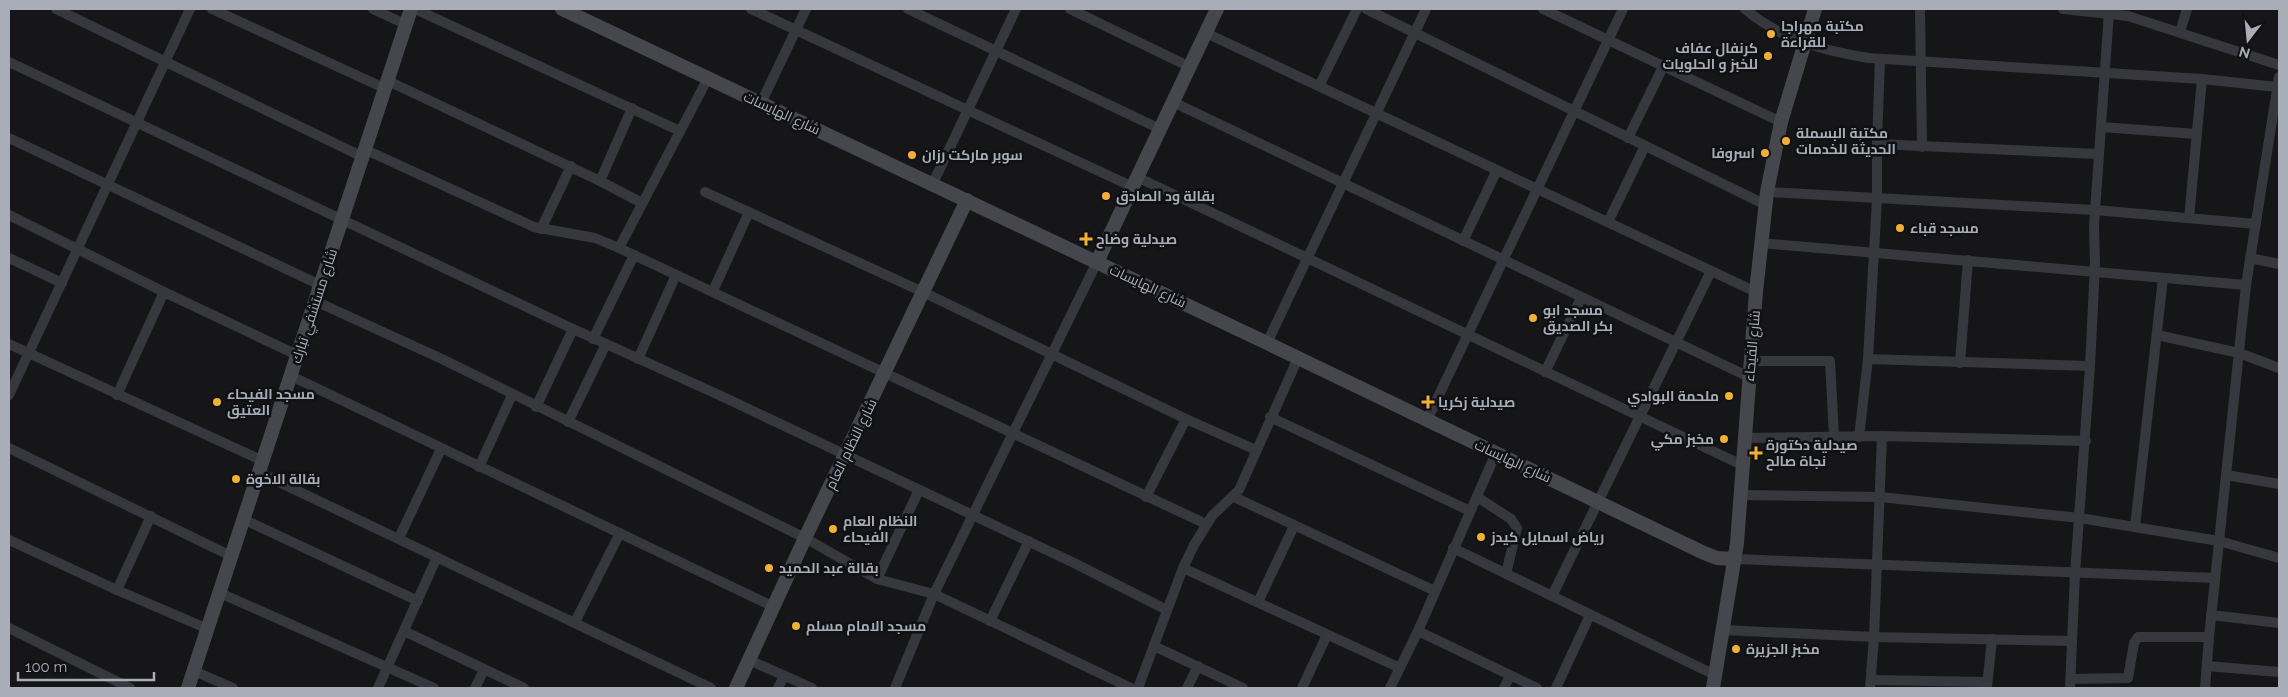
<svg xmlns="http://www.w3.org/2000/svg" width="2288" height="697" font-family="Raleway,Cairo,sans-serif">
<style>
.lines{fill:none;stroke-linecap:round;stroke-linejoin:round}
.street{stroke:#37383d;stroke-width:10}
.secondary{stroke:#45474d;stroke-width:14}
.poi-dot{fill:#f2b134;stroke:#111113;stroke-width:2}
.labels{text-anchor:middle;stroke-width:5;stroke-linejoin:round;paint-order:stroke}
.poi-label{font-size:14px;font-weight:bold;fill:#a8adb8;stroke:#111113;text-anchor:start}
.street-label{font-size:14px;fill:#a8adb8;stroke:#111113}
</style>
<rect width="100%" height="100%" fill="#161618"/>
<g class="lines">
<g class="street">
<polyline points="56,9 361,156"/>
<polyline points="212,9 384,88"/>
<polyline points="373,9 405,24"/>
<polyline points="415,9 680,131"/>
<polyline points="751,9 1133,187"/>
<polyline points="908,9 1160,129"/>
<polyline points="1070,9 1190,67"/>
<polyline points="1366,9 1766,205"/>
<polyline points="1543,9 1781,122"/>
<path d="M1745,9C1780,39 1824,51 1869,58L2202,79L2277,87"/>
<polyline points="1920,9 1922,147"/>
<polyline points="2063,9 2128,16 2279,65"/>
<polyline points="2180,32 2187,9"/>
<polyline points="1206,33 1756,292"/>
<polyline points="9,62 573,329 719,395 1074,563 1167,610"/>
<polyline points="386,80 600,181 632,108"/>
<polyline points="1319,86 1357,9"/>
<polyline points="1173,102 1749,377"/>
<polyline points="761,103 806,9"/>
<polyline points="2101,127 2197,134"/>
<polyline points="9,138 320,285"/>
<polyline points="1628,138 1663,67"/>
<polyline points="1877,144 2098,154"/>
<polyline points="364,149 534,227 595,238 619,248 1206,524"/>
<polyline points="1137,177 1742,465"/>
<polyline points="600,181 642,203"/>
<polyline points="933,183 1016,9"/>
<polyline points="705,192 923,292 1186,419 1256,450"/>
<polyline points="1767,192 2095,210 2256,224"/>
<polyline points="9,215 164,292 297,355"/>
<polyline points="2189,218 2202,79"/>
<polyline points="1608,222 1645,146"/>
<polyline points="541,229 571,166"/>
<polyline points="1463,241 1497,170"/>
<polyline points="1761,243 2246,285"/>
<polyline points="619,248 708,78"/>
<polyline points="9,258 62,283"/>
<polyline points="2250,258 2279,264"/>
<polyline points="713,291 749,212"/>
<polyline points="315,301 442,359 805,538 877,579 934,594 1131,688"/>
<polyline points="2157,335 2239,353 2279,368"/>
<polyline points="593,339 634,255"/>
<polyline points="1267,343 1426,9"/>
<polyline points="9,344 263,461"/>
<polyline points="638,359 676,275"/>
<polyline points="1868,359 2090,366"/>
<polyline points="1751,361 1830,361 1834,436"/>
<polyline points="1960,363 1968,260"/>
<polyline points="1545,372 1581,298"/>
<polyline points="291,376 774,607"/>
<polyline points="9,395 190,9"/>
<polyline points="117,395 164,292"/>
<polyline points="536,407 573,329"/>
<polyline points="1270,417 1470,511"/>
<polyline points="1427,420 1623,9"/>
<polyline points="568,422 606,344"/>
<polyline points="1859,437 1868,359 1877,199 1877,144 1880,59"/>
<polyline points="1743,438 1882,436 2086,441"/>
<polyline points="9,448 233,557"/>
<polyline points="479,467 512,395"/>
<polyline points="260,473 711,688"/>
<polyline points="2226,475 2279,484"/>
<polyline points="1740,495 1880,497 2080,518 2219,541 2279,558"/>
<polyline points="1146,497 1186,419"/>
<polyline points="1234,497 1435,591"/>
<polyline points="1477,497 1511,519 1517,528 1506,574"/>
<polyline points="245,520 418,601"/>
<polyline points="2135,527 2163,278"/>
<polyline points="399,538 441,449"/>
<polyline points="9,540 117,590 208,629"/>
<polyline points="1453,548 1715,675"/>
<polyline points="1735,559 2215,578"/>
<polyline points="1183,568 1400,668"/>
<polyline points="877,579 919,490"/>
<polyline points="117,590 151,516"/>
<polyline points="220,593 434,688"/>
<polyline points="1552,596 1711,271"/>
<polyline points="1258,602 1294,526"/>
<polyline points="2211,615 2279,623"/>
<polyline points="990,621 1029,541"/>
<polyline points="575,622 620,533"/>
<polyline points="9,628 130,688"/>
<polyline points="1723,630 1874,637 2072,641"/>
<polyline points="404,631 524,688"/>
<polyline points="1418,631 1537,688"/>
<polyline points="1154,646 1243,688"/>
<polyline points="749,660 812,688"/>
<polyline points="2207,666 2279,672"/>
<polyline points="194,671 233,688"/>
<polyline points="2071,679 2128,678 2134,643 2138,637 2209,637"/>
<polyline points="1871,680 1987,682"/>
<polyline points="1987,687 1992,639"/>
<polyline points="378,688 437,557"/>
<polyline points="475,688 484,670"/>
<polyline points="778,688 784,676"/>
<polyline points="895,688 934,594 1097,262"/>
<polyline points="1138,688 1183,568 1194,545 1212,516 1239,490 1298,358"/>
<polyline points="1187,688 1198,666"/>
<polyline points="1302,688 1327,635"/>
<polyline points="1390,688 1418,631 1496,453"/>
<polyline points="1504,688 1510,676"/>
<polyline points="1556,688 1590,615"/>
<polyline points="1870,688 1874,637 1882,436"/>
<polyline points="2070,688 2075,573 2090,366 2095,265 2094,226 2109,12"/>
<polyline points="2205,688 2209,637 2246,285 2279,77"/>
</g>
<g class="secondary">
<polyline points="562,9 1267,343 1704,553 1717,558 1735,559"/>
<polyline points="1097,262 1217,9"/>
<polyline points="188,688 411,9"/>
<polyline points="736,688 805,538 967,200"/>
<polyline points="1713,688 1737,543 1756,292 1767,192 1781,122 1815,9"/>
</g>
</g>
<g class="poi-dot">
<circle cx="1771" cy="34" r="5"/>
<circle cx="1768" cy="56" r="5"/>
<circle cx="1786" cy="141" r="5"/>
<circle cx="1765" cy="153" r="5"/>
<circle cx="912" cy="155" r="5"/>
<circle cx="1106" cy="196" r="5"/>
<circle cx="1900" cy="228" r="5"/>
<path d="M1083.5 231.5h5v5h5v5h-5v5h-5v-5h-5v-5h5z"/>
<circle cx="1533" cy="318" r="5"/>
<circle cx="1729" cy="396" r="5"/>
<circle cx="217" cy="402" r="5"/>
<path d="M1425.5 394.5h5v5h5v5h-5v5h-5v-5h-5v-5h5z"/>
<circle cx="1724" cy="439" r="5"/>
<path d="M1753.5 445.5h5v5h5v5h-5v5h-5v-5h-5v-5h5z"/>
<circle cx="236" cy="479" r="5"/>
<circle cx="833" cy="529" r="5"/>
<circle cx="1481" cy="537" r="5"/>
<circle cx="769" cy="568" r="5"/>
<circle cx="796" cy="626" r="5"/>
<circle cx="1736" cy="649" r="5"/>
</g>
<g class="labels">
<g class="poi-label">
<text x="1781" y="31">مكتبة مهراجا<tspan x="1781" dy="16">للقراءة</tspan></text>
<text x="1758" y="53" text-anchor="end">كرنفال عفاف<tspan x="1758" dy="16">للخبز و الحلويات</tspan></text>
<text x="1796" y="138">مكتبة البسملة<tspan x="1796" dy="16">الحديثة للخدمات</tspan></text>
<text x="1755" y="158" text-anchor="end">اسروفا</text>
<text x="922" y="160">سوبر ماركت رزان</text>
<text x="1116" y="201">بقالة ود الصادق</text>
<text x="1910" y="233">مسجد قباء</text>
<text x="1096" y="244">صيدلية وضاح</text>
<text x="1543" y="315">مسجد ابو<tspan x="1543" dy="16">بكر الصديق</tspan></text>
<text x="227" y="399">مسجد الفيحاء<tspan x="227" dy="16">العتيق</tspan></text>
<text x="1719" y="401" text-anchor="end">ملحمة البوادي</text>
<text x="1438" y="407">صيدلية زكريا</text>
<text x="1714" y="444" text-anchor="end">مخبز مكي</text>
<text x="1766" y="450">صيدلية دكتورة<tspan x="1766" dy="16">نجاة صالح</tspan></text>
<text x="246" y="484">بقالة الاخوة</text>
<text x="843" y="526">النظام العام<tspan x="843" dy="16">الفيحاء</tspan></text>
<text x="1491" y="542">رياض اسمايل كيدز</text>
<text x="779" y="573">بقالة عبد الحميد</text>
<text x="806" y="631">مسجد الامام مسلم</text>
<text x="1746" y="654">مخبز الجزيرة</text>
</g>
<g class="street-label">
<text transform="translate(782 113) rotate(25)" y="5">شارع الهايسات</text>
<text transform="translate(1148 286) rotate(25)" y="5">شارع الهايسات</text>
<text transform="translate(314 306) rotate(-72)" y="5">شارع مستشفي تبارك</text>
<text transform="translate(1752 346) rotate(-85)" y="5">شارع الفيحاء</text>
<text transform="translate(851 444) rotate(-64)" y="5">شارع النظام العام</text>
<text transform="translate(1513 461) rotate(25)" y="5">شارع الهايسات</text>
</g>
</g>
<rect width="2288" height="697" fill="none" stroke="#a8adb8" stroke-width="20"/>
<g transform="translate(2248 40) rotate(196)" stroke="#111113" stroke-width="4" paint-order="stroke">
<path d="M0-4L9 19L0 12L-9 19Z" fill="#a8adb8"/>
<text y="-8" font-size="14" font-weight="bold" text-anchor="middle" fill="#a8adb8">N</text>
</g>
<path d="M18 672v8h136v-8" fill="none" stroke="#a8adb8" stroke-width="2.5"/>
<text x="25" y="672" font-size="15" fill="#a8adb8" stroke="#111113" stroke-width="4" paint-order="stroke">100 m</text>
</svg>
